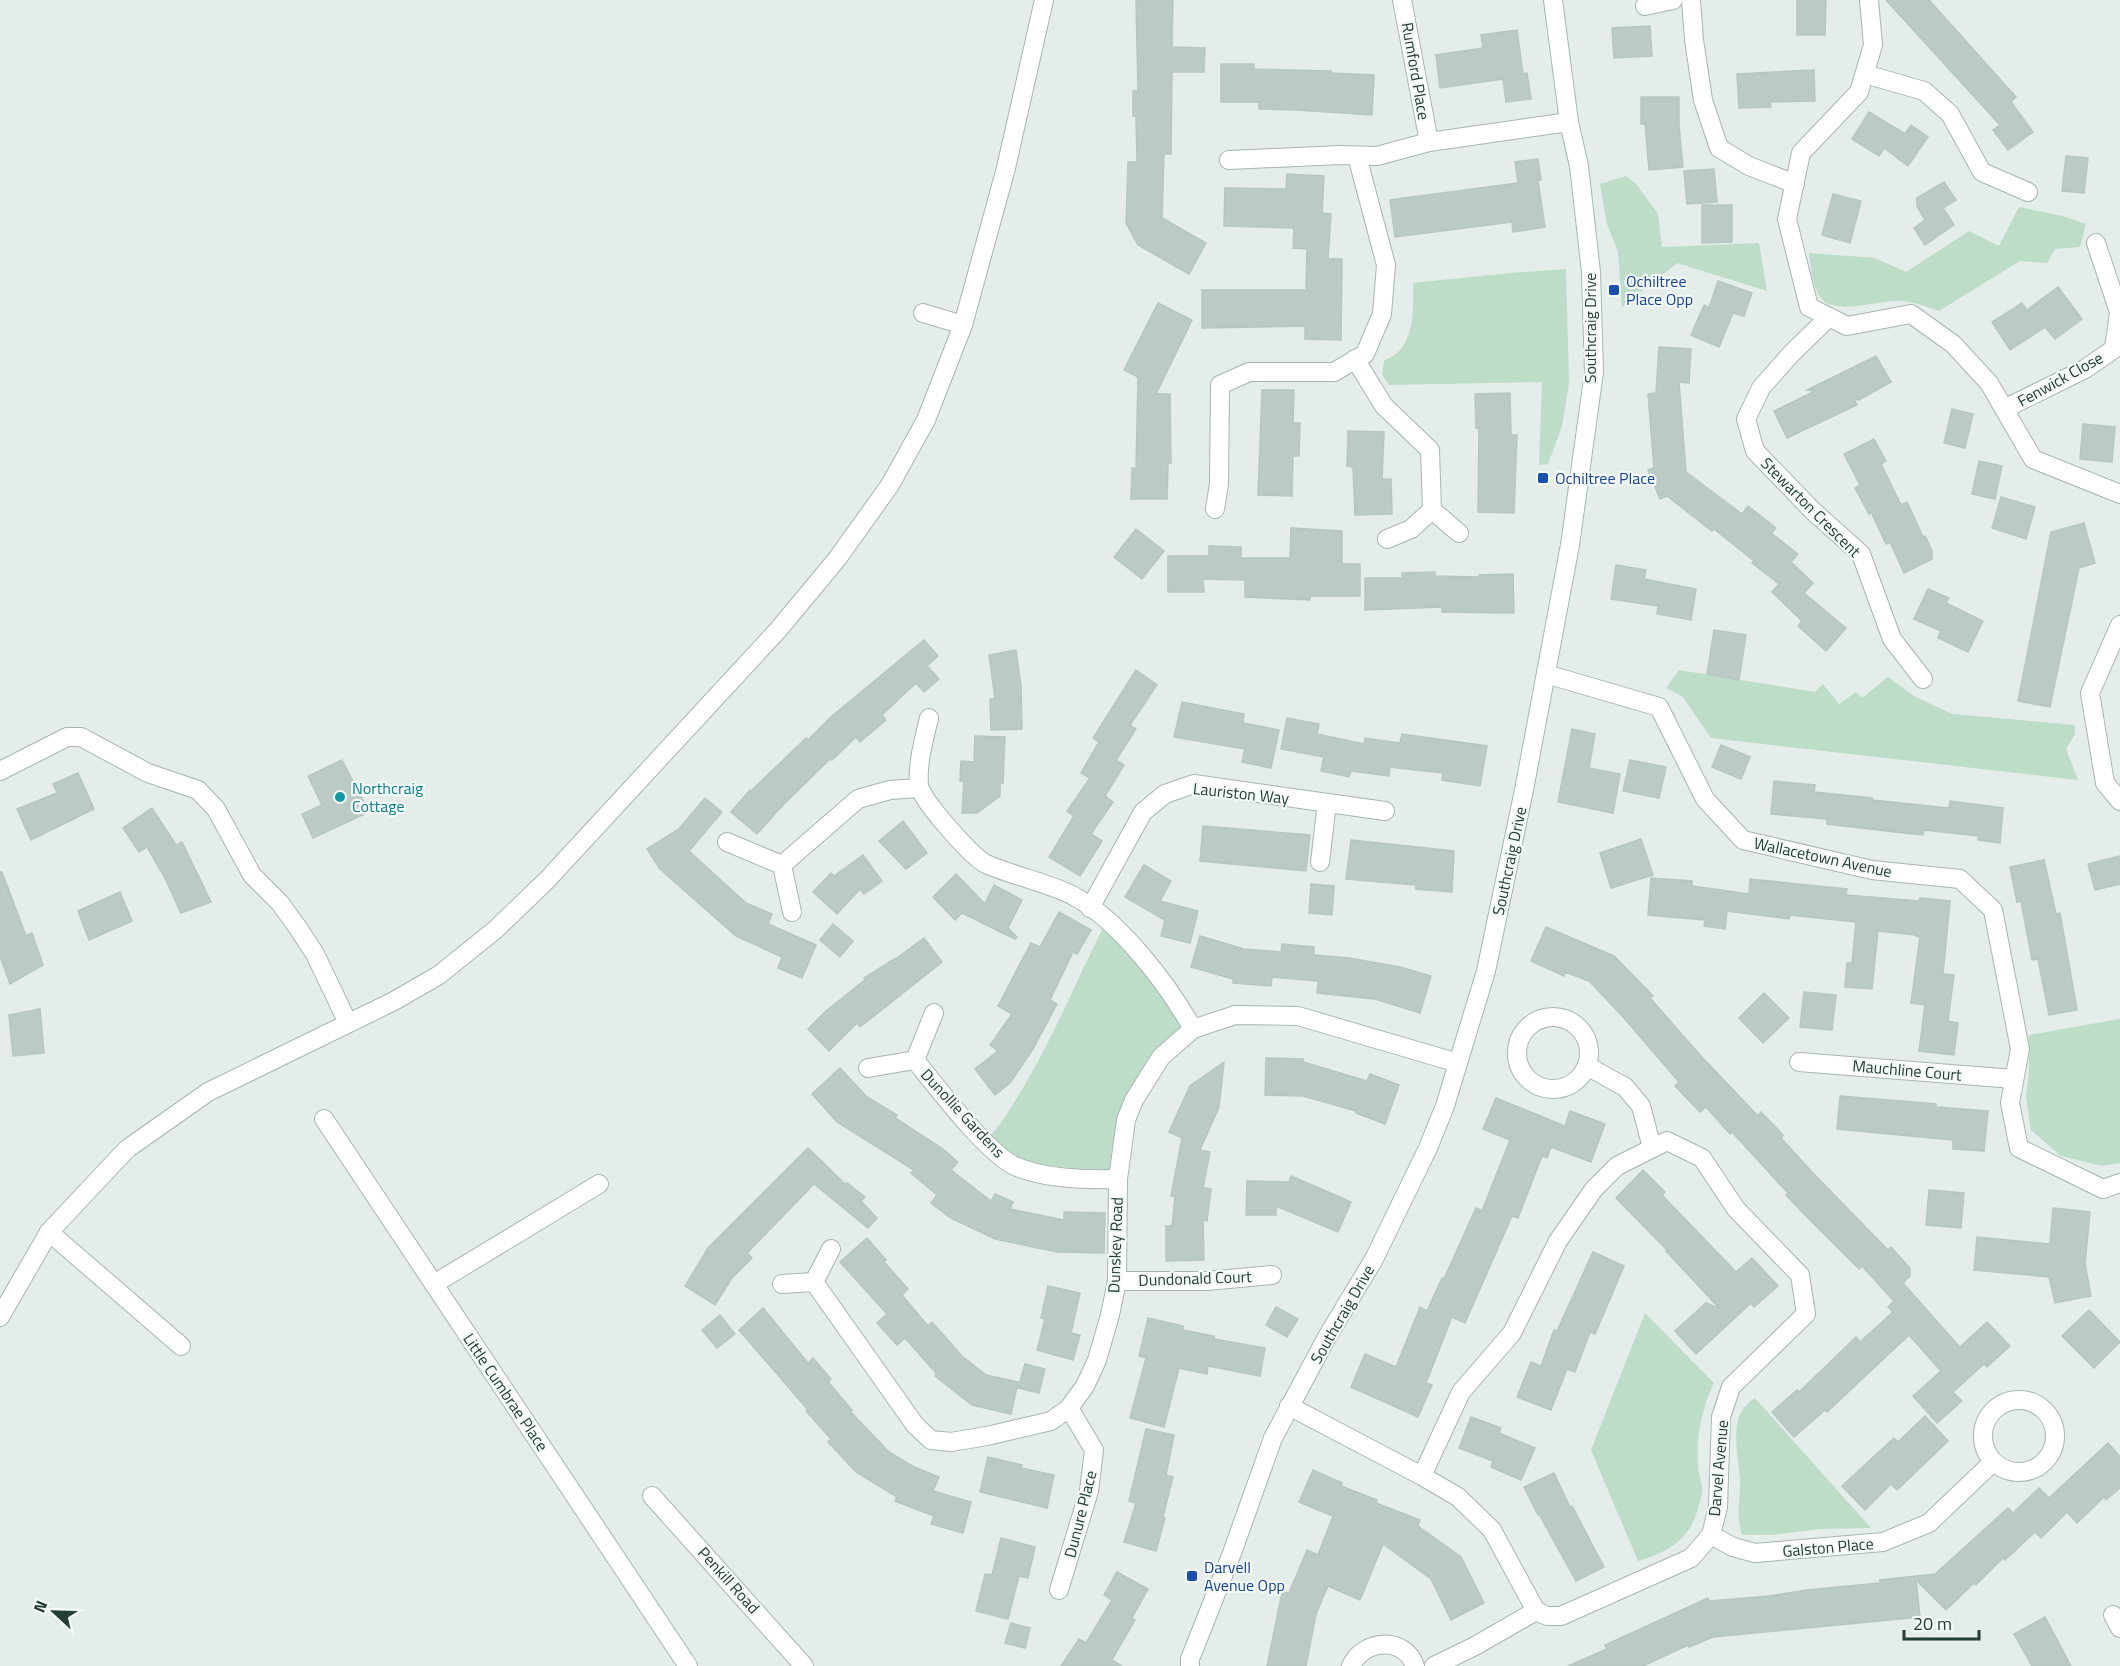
<svg xmlns="http://www.w3.org/2000/svg" width="2120" height="1666" font-family="'Titillium Web',sans-serif">
<style>
.green{fill:#bdddc8}
.building{fill:#bccac5;stroke:#b6c6c0;stroke-width:1.5}
.lines{fill:none;stroke-linecap:round;stroke-linejoin:round}
.street-casing{stroke:#a7b5b0;stroke-width:20}
.secondary-casing{stroke:#a2b8b2;stroke-width:20}
.street{stroke:#fff;stroke-width:18}
.secondary{stroke:#fff;stroke-width:18}
.transit-dot{fill:#1a4fb4;stroke:#f4f9f7;stroke-width:2}
.culture-dot{fill:#0f9aa8;stroke:#f4f9f7;stroke-width:2}
.labels{text-anchor:middle;stroke-width:4.5;stroke-linejoin:round;paint-order:stroke}
.street-label{font-size:16px;fill:#243e38;stroke:#f4f9f7}
.transit-label{font-size:16px;fill:#164399;stroke:#f4f9f7;text-anchor:start}
.culture-label{font-size:16px;fill:#0d838f;stroke:#f4f9f7;text-anchor:start}
</style>
<rect width="100%" height="100%" fill="#e4ede9"/>
<g class="green">
<polygon points="1626,176 1637,185 1658,214 1662,247 1759,243 1767,291 1677,263 1622,307 1618,252 1607,224 1600,184"/>
<path d="M2019,207L2063,216L2086,224L2080,247L2055,249L2047,263L2020,261L1939,311C1927,307 1915,302 1903,301C1882,299 1841,315 1824,301C1812,291 1811,267 1809,253L1875,258L1906,272L1969,231L1999,246Z"/>
<path d="M1566,269L1569,383L1562,426L1548,464L1539,465L1542,382L1389,385L1382,375L1384,361C1388,358 1394,356 1397,353C1414,339 1414,303 1413,283L1510,273Z"/>
<polygon points="1679,670 1815,692 1823,684 1839,704 1856,692 1862,698 1888,677 1914,696 1952,714 2075,725 2075,734 2066,749 2078,780 1711,738 1682,696 1666,688"/>
<path d="M1105,924L1133,951L1189,1029L1157,1056L1115,1176L1016,1163L988,1138C1001,1125 1010,1109 1020,1093C1053,1039 1076,981 1105,924Z"/>
<polygon points="2120,1019 2120,1163 2102,1166 2061,1156 2031,1130 2026,1096 2029,1071 2029,1035"/>
<path d="M1645,1313L1714,1383C1702,1408 1696,1436 1698,1464C1698,1472 1701,1479 1702,1487C1703,1493 1700,1500 1699,1505C1691,1539 1669,1552 1638,1561L1591,1450Z"/>
<path d="M1755,1398L1871,1528L1820,1529L1771,1535H1742C1735,1511 1741,1501 1740,1479C1738,1453 1727,1414 1755,1398Z"/>
</g>
<g class="building">
<polygon points="1136,0 1173,0 1172,47 1205,48 1204,72 1172,72 1171,154 1164,154 1162,218 1206,243 1189,274 1138,245 1126,223 1128,162 1137,162 1136,116 1133,116 1133,91 1138,91"/>
<polygon points="1797,0 1826,0 1825,35 1797,35"/>
<polygon points="1886,0 1929,0 2016,97 2011,102 2033,132 2008,150 1993,130 2000,125"/>
<polygon points="1650,26 1652,56 1614,58 1612,28"/>
<polygon points="1517,30 1523,74 1527,73 1531,99 1506,102 1503,79 1440,88 1436,55 1483,48 1481,35"/>
<polygon points="1221,64 1254,64 1254,69 1331,71 1331,73 1374,75 1372,115 1297,110 1259,109 1259,102 1221,102"/>
<polygon points="1814,70 1815,101 1770,102 1771,107 1739,108 1737,74"/>
<polygon points="1641,97 1679,97 1679,126 1683,167 1649,170 1645,124 1641,124"/>
<polygon points="1869,112 1905,134 1911,125 1928,137 1908,166 1884,148 1879,156 1852,139"/>
<polygon points="2066,156 2088,158 2084,193 2062,191"/>
<polygon points="1538,159 1541,180 1538,181 1545,227 1513,232 1512,222 1395,237 1390,200 1518,183 1515,162"/>
<polygon points="1714,169 1717,202 1687,204 1684,171"/>
<polygon points="1287,174 1324,176 1322,213 1331,214 1328,259 1342,259 1341,340 1305,339 1305,326 1202,328 1202,290 1306,290 1307,249 1293,248 1294,228 1224,226 1225,188 1286,189"/>
<polygon points="1944,182 1956,200 1943,208 1954,225 1925,245 1914,228 1925,220 1917,206 1917,198"/>
<polygon points="1833,194 1861,201 1850,243 1822,235"/>
<polygon points="1702,205 1732,205 1732,242 1702,243"/>
<polygon points="1718,281 1752,293 1744,316 1733,313 1719,347 1691,335 1704,305 1709,308"/>
<polygon points="2058,287 2082,319 2055,339 2045,327 2010,350 1992,322 2022,303 2027,310"/>
<polygon points="1158,303 1192,320 1156,394 1170,394 1171,463 1168,463 1167,499 1131,499 1132,468 1136,469 1138,377 1124,370"/>
<polygon points="1659,347 1691,349 1689,383 1679,382 1686,472 1742,514 1748,506 1776,528 1771,533 1798,554 1791,562 1813,583 1804,593 1846,628 1826,651 1798,626 1802,621 1772,592 1779,584 1752,563 1754,561 1714,529 1712,531 1667,496 1660,499 1648,470 1654,468 1648,394 1656,393"/>
<polygon points="1876,356 1891,382 1859,400 1854,399 1857,405 1787,438 1774,411 1815,391 1807,390"/>
<polygon points="1262,390 1294,390 1293,423 1300,423 1299,456 1293,456 1292,496 1258,495"/>
<polygon points="1510,393 1511,435 1517,435 1514,513 1478,512 1479,428 1476,428 1475,394"/>
<polygon points="1952,409 1973,414 1965,448 1944,443"/>
<polygon points="2083,424 2115,427 2112,462 2080,459"/>
<polygon points="1348,431 1384,432 1382,479 1391,479 1392,514 1355,515 1353,467 1347,466"/>
<polygon points="1874,439 1886,461 1881,464 1901,505 1907,502 1923,537 1925,536 1932,551 1932,559 1904,573 1890,542 1886,544 1871,512 1869,514 1855,488 1860,485 1844,454"/>
<polygon points="1979,461 2002,466 1995,499 1972,494"/>
<polygon points="2001,497 2035,507 2026,539 1992,528"/>
<polygon points="2084,523 2095,563 2079,568 2050,707 2018,701 2051,532"/>
<polygon points="1291,528 1342,531 1342,564 1360,564 1360,596 1310,596 1310,600 1245,597 1245,580 1203,579 1204,592 1168,592 1168,556 1209,556 1209,546 1241,547 1241,558 1290,558"/>
<polygon points="1136,529 1164,551 1142,579 1114,557"/>
<polygon points="1616,565 1646,570 1644,579 1696,589 1691,620 1657,614 1658,606 1611,599"/>
<polygon points="1435,572 1435,576 1479,577 1479,575 1513,574 1514,613 1442,612 1442,607 1365,610 1365,578 1402,578 1402,573"/>
<polygon points="1928,589 1949,598 1946,603 1983,621 1968,652 1938,638 1941,631 1914,619"/>
<polygon points="1714,630 1746,635 1739,680 1707,674"/>
<polygon points="924,640 938,656 927,666 939,679 924,692 916,683 882,715 886,720 860,742 856,737 832,760 830,759 784,804 757,834 731,812 750,790 751,791 806,738 808,740 832,716"/>
<polygon points="1016,650 1021,686 1022,729 991,730 990,699 995,699 989,655"/>
<polygon points="1136,670 1157,685 1130,725 1136,729 1116,760 1124,765 1105,796 1113,802 1091,834 1102,841 1080,876 1049,857 1074,816 1067,811 1090,778 1081,773 1099,742 1093,738"/>
<polygon points="1182,702 1244,714 1243,723 1279,730 1271,768 1242,762 1245,749 1174,737"/>
<polygon points="1287,718 1319,724 1317,734 1364,744 1365,738 1400,743 1402,734 1487,746 1480,786 1442,780 1443,773 1390,767 1389,776 1351,771 1349,777 1321,771 1324,757 1281,749"/>
<polygon points="1572,729 1595,734 1589,768 1620,774 1613,813 1558,802"/>
<polygon points="975,736 1005,737 1003,783 1000,783 1000,796 977,813 962,813 964,781 960,781 961,761 974,762"/>
<polygon points="1721,745 1750,757 1741,779 1712,767"/>
<polygon points="342,760 369,812 313,838 302,814 322,805 308,776"/>
<polygon points="1630,760 1666,767 1659,798 1623,791"/>
<polygon points="78,773 94,809 31,840 17,809 57,793 53,784"/>
<polygon points="1774,781 1815,785 1814,792 1872,798 1872,800 1949,808 1950,801 2003,808 2000,843 1978,840 1979,836 1924,830 1923,835 1904,833 1827,824 1827,819 1771,814"/>
<polygon points="705,798 722,812 689,851 746,903 772,914 768,924 816,945 802,978 778,968 782,957 736,936 660,869 647,849 679,829"/>
<polygon points="152,808 176,845 182,842 211,902 181,913 165,878 147,847 139,852 123,828"/>
<polygon points="903,821 927,853 906,869 879,841"/>
<polygon points="1203,826 1310,835 1306,871 1200,861"/>
<polygon points="1641,839 1653,875 1611,888 1600,853"/>
<polygon points="1351,840 1454,851 1452,892 1416,889 1416,885 1346,879"/>
<polygon points="863,855 882,881 864,894 860,889 837,914 813,892 831,873 834,876"/>
<polygon points="2120,856 2120,884 2095,890 2088,864"/>
<polygon points="2044,860 2056,914 2060,913 2077,1010 2049,1015 2038,959 2032,960 2021,901 2017,902 2010,867"/>
<polygon points="1144,865 1171,881 1160,901 1198,911 1190,943 1161,936 1165,920 1125,897"/>
<polygon points="0,872 2,872 26,936 32,933 43,965 10,984 0,956"/>
<polygon points="956,874 985,904 994,885 1022,900 1008,928 1017,937 1015,939 962,913 955,920 933,897"/>
<polygon points="1651,878 1692,881 1692,886 1749,894 1750,879 1847,889 1846,895 1919,901 1920,898 1950,901 1943,974 1954,975 1948,1021 1958,1023 1954,1055 1919,1051 1925,1005 1911,1003 1920,937 1916,936 1916,935 1878,931 1872,989 1845,987 1847,963 1852,963 1856,922 1790,915 1789,919 1727,911 1725,929 1704,926 1705,920 1648,915"/>
<polygon points="1311,884 1334,886 1332,915 1309,913"/>
<polygon points="120,892 132,921 89,940 78,911"/>
<polygon points="1059,912 1091,930 1077,954 1073,952 1050,1000 1057,1004 1033,1049 1010,1083 995,1095 975,1069 998,1051 990,1045 1012,1014 998,1006 1031,943 1040,947"/>
<polygon points="833,924 853,941 840,957 820,940"/>
<polygon points="1546,927 1614,956 1653,996 1650,998 1700,1055 1758,1116 1761,1112 1783,1135 1781,1138 1811,1171 1888,1250 1891,1247 1910,1268 1910,1276 1903,1283 1956,1343 1960,1347 1987,1322 2010,1346 1987,1367 1984,1364 1953,1392 1962,1401 1937,1423 1913,1396 1941,1371 1909,1335 1827,1412 1825,1410 1794,1437 1772,1412 1797,1390 1799,1392 1856,1337 1860,1342 1893,1312 1888,1307 1894,1301 1862,1266 1859,1269 1808,1218 1786,1195 1788,1193 1732,1132 1730,1134 1706,1107 1700,1112 1675,1086 1679,1082 1624,1018 1589,981 1565,972 1564,976 1531,961"/>
<polygon points="1200,936 1244,949 1281,952 1282,944 1314,947 1314,955 1349,958 1400,967 1431,976 1420,1013 1375,999 1317,993 1318,981 1272,977 1271,986 1233,983 1233,979 1191,967"/>
<polygon points="924,938 942,962 860,1027 857,1023 829,1051 808,1029 826,1011 866,979 864,978 894,959 894,960"/>
<polygon points="1804,992 1836,995 1832,1030 1800,1027"/>
<polygon points="1764,993 1789,1018 1763,1043 1739,1018"/>
<polygon points="40,1009 44,1053 13,1056 9,1015"/>
<polygon points="1266,1058 1303,1059 1303,1062 1367,1081 1370,1074 1399,1085 1385,1124 1356,1113 1356,1111 1303,1096 1265,1095"/>
<polygon points="1224,1062 1219,1107 1200,1150 1210,1152 1203,1188 1211,1189 1207,1221 1203,1220 1204,1260 1166,1261 1166,1226 1172,1226 1175,1197 1171,1196 1182,1138 1169,1132 1190,1086"/>
<polygon points="840,1068 867,1097 897,1115 895,1118 943,1149 958,1162 951,1170 991,1201 995,1194 1013,1202 1010,1209 1064,1220 1064,1212 1105,1213 1104,1253 1057,1252 995,1239 951,1218 931,1203 937,1195 911,1173 914,1170 837,1122 812,1094"/>
<polygon points="1840,1096 1936,1104 1936,1107 1988,1111 1984,1151 1953,1149 1953,1140 1837,1129"/>
<polygon points="1496,1098 1565,1126 1570,1111 1605,1124 1591,1162 1551,1147 1547,1158 1542,1156 1518,1218 1512,1216 1465,1323 1452,1317 1426,1383 1432,1385 1418,1417 1351,1387 1365,1354 1396,1367 1420,1307 1427,1311 1442,1278 1444,1279 1476,1208 1482,1211 1510,1140 1483,1129"/>
<polygon points="808,1148 846,1185 847,1183 865,1197 861,1201 877,1218 868,1228 814,1184 747,1253 752,1258 732,1278 715,1305 685,1286 708,1248"/>
<polygon points="1643,1170 1665,1192 1662,1195 1736,1272 1752,1258 1778,1286 1754,1307 1751,1303 1696,1354 1675,1331 1706,1303 1720,1309 1666,1251 1667,1250 1616,1198"/>
<polygon points="1291,1176 1351,1202 1338,1232 1276,1206 1276,1215 1246,1215 1247,1181 1289,1182"/>
<polygon points="1929,1190 1964,1193 1961,1228 1926,1225"/>
<polygon points="2053,1208 2090,1212 2085,1264 2091,1296 2055,1303 2049,1277 1974,1270 1977,1237 2050,1244"/>
<polygon points="867,1238 886,1260 884,1262 908,1289 902,1295 928,1326 932,1322 962,1356 986,1375 1018,1382 1011,1414 972,1405 935,1376 936,1373 905,1338 897,1345 877,1323 887,1314 840,1262"/>
<polygon points="1593,1252 1624,1266 1595,1334 1590,1332 1575,1372 1567,1369 1551,1410 1517,1397 1531,1362 1541,1366 1554,1330 1557,1331"/>
<polygon points="1048,1286 1080,1293 1071,1333 1080,1335 1073,1360 1037,1350 1045,1319 1041,1318"/>
<polygon points="1276,1307 1298,1319 1287,1337 1266,1325"/>
<polygon points="763,1308 808,1363 813,1358 831,1379 828,1382 852,1410 850,1411 889,1452 912,1466 939,1477 933,1491 971,1502 963,1533 931,1524 934,1516 895,1501 897,1497 856,1472 828,1442 831,1439 806,1411 808,1410 739,1330"/>
<polygon points="2089,1310 2120,1342 2094,1368 2062,1336"/>
<polygon points="720,1315 735,1334 717,1348 702,1330"/>
<polygon points="1148,1318 1183,1326 1183,1330 1214,1336 1214,1339 1265,1348 1260,1376 1208,1366 1207,1374 1179,1368 1164,1427 1130,1418 1146,1358 1139,1356"/>
<polygon points="1025,1364 1045,1369 1039,1393 1018,1388"/>
<polygon points="1925,1416 1948,1441 1897,1490 1891,1484 1865,1510 1842,1486 1894,1438 1898,1442"/>
<polygon points="1471,1417 1501,1428 1499,1433 1535,1448 1521,1480 1491,1467 1493,1461 1459,1448"/>
<polygon points="1146,1429 1174,1435 1166,1475 1173,1477 1163,1517 1165,1518 1156,1551 1124,1542 1136,1503 1129,1501"/>
<polygon points="2108,1443 2120,1457 2120,1488 2106,1500 2104,1497 2077,1523 2067,1512 2041,1538 2035,1532 2005,1560 2003,1558 1976,1585 1974,1583 1946,1610 1916,1580 1920,1617 1713,1637 1689,1647 1688,1645 1643,1666 1568,1666 1607,1649 1605,1645 1708,1598 1709,1601 1769,1596 1807,1590 1880,1583 1880,1580 1935,1574 2008,1508 2013,1513 2039,1488 2049,1498"/>
<polygon points="988,1457 1022,1465 1021,1468 1054,1475 1047,1508 980,1492"/>
<polygon points="1313,1470 1342,1483 1341,1486 1377,1500 1376,1503 1420,1520 1418,1526 1461,1557 1484,1603 1451,1620 1431,1579 1383,1544 1360,1600 1328,1586 1316,1614 1306,1666 1267,1666 1282,1592 1289,1593 1307,1550 1318,1555 1333,1516 1299,1502"/>
<polygon points="1554,1473 1570,1507 1572,1506 1604,1567 1576,1581 1539,1514 1538,1515 1524,1487"/>
<polygon points="1001,1538 1035,1547 1028,1578 1019,1576 1008,1619 976,1611 985,1574 992,1575"/>
<polygon points="1117,1572 1148,1589 1132,1618 1135,1620 1112,1660 1122,1666 1061,1666 1079,1639 1086,1643 1112,1600 1104,1595"/>
<polygon points="2045,1617 2071,1666 2032,1666 2014,1634"/>
<polygon points="1011,1623 1030,1628 1025,1648 1005,1643"/>
</g>
<g class="lines">
<defs>
<g id="street">
<polyline points="1402,0 1429,142"/>
<polyline points="1691,0 1694,40 1703,100 1719,148 1749,166 1795,184"/>
<polyline points="1869,0 1873,45 1859,92 1801,153 1787,219 1809,307 1847,326 1911,314 1953,344 1989,383 2033,459 2120,494"/>
<polyline points="1645,6 1673,0"/>
<polyline points="1865,74 1924,91 1950,114 1982,172 2028,192"/>
<polyline points="1229,160 1340,155 1377,156 1429,142 1569,122"/>
<polyline points="923,313 963,325"/>
<polyline points="1829,317 1791,354 1761,388 1746,419 1755,451 1813,511 1861,554 1892,639 1923,679"/>
<polyline points="1355,359 1384,406 1430,450 1432,510 1459,533"/>
<polyline points="2004,409 2085,369 2114,349 2119,312 2096,243"/>
<polyline points="1215,509 1219,484 1220,385 1249,372 1334,372 1365,354 1382,314 1386,265 1357,156"/>
<polyline points="1387,539 1411,529 1432,510"/>
<polyline points="2120,625 2090,693 2105,783 2120,801"/>
<polyline points="1546,674 1659,707 1705,799 1743,840 1872,870 1960,879 1993,910 2020,1049 2010,1103 2019,1148 2103,1189 2120,1183"/>
<path d="M929,718C924,740 917,763 919,785C920,799 973,858 986,864C1014,876 1045,882 1072,895C1119,920 1167,983 1193,1029"/>
<polyline points="0,771 67,737 81,737 148,773 198,790 216,809 252,875 280,903 298,928 315,954 348,1023"/>
<polyline points="727,842 782,865"/>
<polyline points="1320,862 1327,803"/>
<polyline points="1090,908 1143,812 1165,794 1194,784 1385,811"/>
<polyline points="792,912 782,865 858,799 890,790 919,788"/>
<circle cx="1553" cy="1053" r="36"/>
<polyline points="915,1060 934,1013"/>
<polyline points="1799,1062 2014,1079"/>
<polyline points="1587,1066 1625,1087 1641,1106 1652,1148"/>
<path d="M868,1068L915,1060C936,1086 989,1156 1017,1167C1046,1179 1087,1180 1118,1179"/>
<polyline points="324,1119 688,1666"/>
<polyline points="49,1232 181,1346"/>
<polyline points="1117,1281 1207,1281 1272,1275"/>
<polyline points="814,1282 831,1249"/>
<polyline points="434,1284 599,1184"/>
<polyline points="782,1284 814,1282 915,1425 931,1440 951,1442 987,1436 1051,1421 1069,1408 1085,1386 1097,1360 1110,1315 1117,1281 1118,1179 1126,1120 1134,1100 1161,1057 1193,1029 1235,1015 1298,1016 1458,1063"/>
<polyline points="0,1317 49,1232 127,1149 208,1092 394,1001 439,975 495,930 546,881 778,630 837,559 890,485 926,420 963,325 1006,168 1044,0"/>
<circle cx="2019" cy="1436" r="36"/>
<polyline points="1289,1406 1422,1476 1458,1497 1492,1530 1536,1611 1547,1616 1561,1616 1691,1558 1711,1535 1718,1507 1721,1417 1731,1387 1806,1314 1800,1275 1736,1209 1702,1158 1667,1141 1617,1166 1594,1189 1558,1241 1512,1333 1461,1392 1422,1476"/>
<polyline points="652,1496 804,1666"/>
<polyline points="1711,1535 1733,1547 1755,1553 1883,1542 1929,1523 1993,1462"/>
<polyline points="1059,1590 1089,1491 1094,1450 1069,1408"/>
<polyline points="2113,1615 2120,1628"/>
<path d="M1351,1666C1363,1639 1405,1636 1415,1666"/>
<polyline points="1434,1666 1475,1646 1536,1611"/>
</g>
<polyline id="secondary" points="1190,1666 1190,1659 1232,1553 1273,1438 1327,1337 1374,1259 1428,1148 1445,1106 1486,971 1524,790 1570,545 1594,372 1591,272 1579,166 1569,122 1553,0"/>
</defs>
<use href="#street" class="street-casing"/>
<use href="#secondary" class="secondary-casing"/>
<use href="#street" class="street"/>
<use href="#secondary" class="secondary"/>
</g>
<g class="transit-dot">
<rect x="1608" y="284" width="12" height="12" rx="3"/>
<rect x="1537" y="472" width="12" height="12" rx="3"/>
<rect x="1186" y="1570" width="12" height="12" rx="3"/>
</g>
<circle class="culture-dot" cx="340" cy="797" r="6"/>
<g class="labels">
<g class="street-label">
<text transform="translate(1416 71) rotate(80)" y="6">Rumford Place</text>
<text transform="translate(1590 328) rotate(-90)" y="6">Southcraig Drive</text>
<text transform="translate(2060 379) rotate(-29)" y="6">Fenwick Close</text>
<text transform="translate(1811 507) rotate(45)" y="6">Stewarton Crescent</text>
<text transform="translate(1241 793) rotate(6)" y="6">Lauriston Way</text>
<text transform="translate(1823 857) rotate(12)" y="6">Wallacetown Avenue</text>
<text transform="translate(1509 861) rotate(-78)" y="6">Southcraig Drive</text>
<text transform="translate(1907 1070) rotate(5)" y="6">Mauchline Court</text>
<text transform="translate(963 1113) rotate(47)" y="6">Dunollie Gardens</text>
<text transform="translate(1115 1245) rotate(-88)" y="6">Dunskey Road</text>
<text transform="translate(1195 1278) rotate(-2)" y="6">Dundonald Court</text>
<text transform="translate(1342 1314) rotate(-60)" y="6">Southcraig Drive</text>
<text transform="translate(506 1392) rotate(56)" y="6">Little Cumbrae Place</text>
<text transform="translate(1718 1468) rotate(-85)" y="6">Darvel Avenue</text>
<text transform="translate(1080 1514) rotate(-76)" y="6">Dunure Place</text>
<text transform="translate(1828 1547) rotate(-5)" y="6">Galston Place</text>
<text transform="translate(729 1580) rotate(48)" y="6">Penkill Road</text>
</g>
<g class="transit-label">
<text x="1626" y="287">Ochiltree<tspan x="1626" dy="18">Place Opp</tspan></text>
<text x="1555" y="484">Ochiltree Place</text>
<text x="1204" y="1573">Darvell<tspan x="1204" dy="18">Avenue Opp</tspan></text>
</g>
<g class="culture-label">
<text x="352" y="794">Northcraig<tspan x="352" dy="18">Cottage</tspan></text>
</g>
</g>
<g transform="translate(54 1612) rotate(292)" stroke="#f4f9f7" stroke-width="4.5" paint-order="stroke">
<path d="M0-4.5L10 22L0 15L-10 22Z" fill="#243e38"/>
<text y="-9" font-size="16" font-weight="bold" text-anchor="middle" fill="#243e38">N</text>
</g>
<path d="M1904 1630v9h75v-9" fill="none" stroke="#243e38" stroke-width="3"/>
<text x="1913" y="1630" font-size="18" fill="#243e38" stroke="#f4f9f7" stroke-width="4.5" paint-order="stroke">20 m</text>
</svg>
